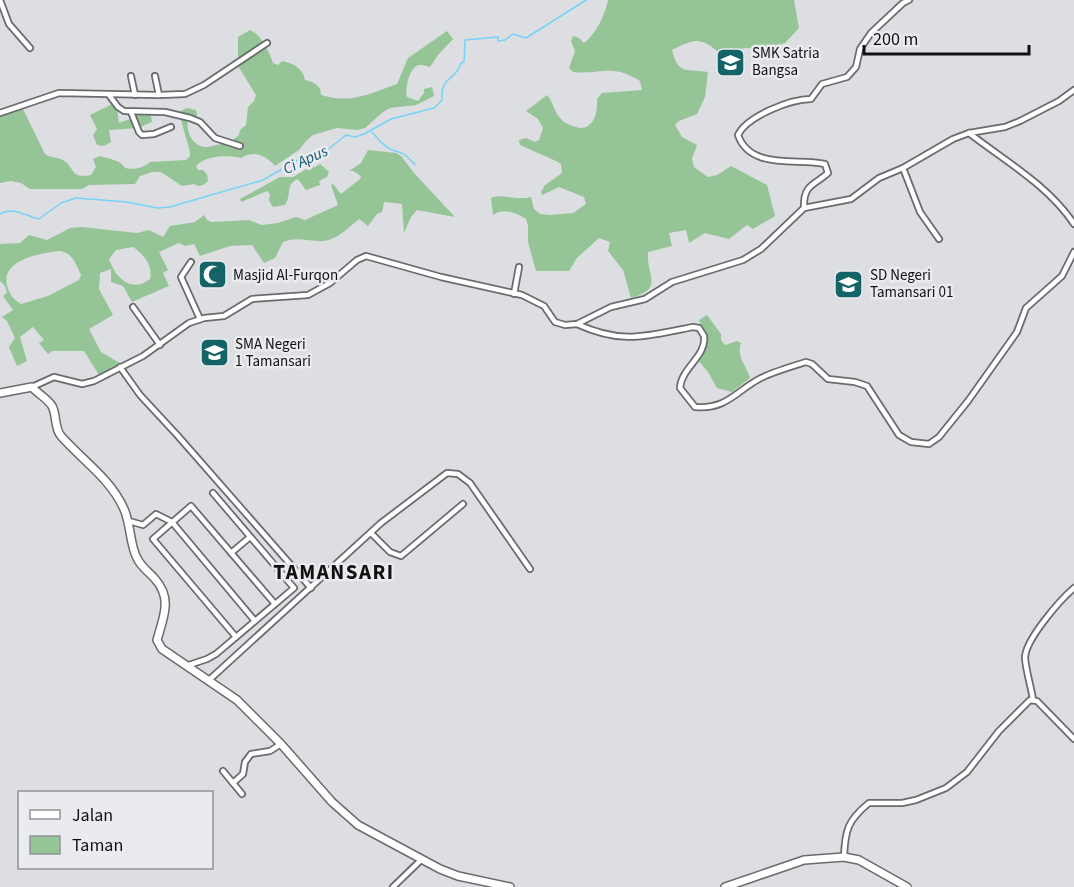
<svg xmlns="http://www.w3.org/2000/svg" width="1074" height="887" font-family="'Source Sans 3',sans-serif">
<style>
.green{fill:#95c597;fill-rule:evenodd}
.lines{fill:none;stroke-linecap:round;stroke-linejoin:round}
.stream{stroke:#76d2f6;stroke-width:1.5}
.minor-casing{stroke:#6a6b6e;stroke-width:8}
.secondary-casing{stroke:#6a6b6e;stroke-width:10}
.minor{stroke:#fff;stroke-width:4.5}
.secondary{stroke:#fff;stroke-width:7}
.labels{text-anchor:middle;stroke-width:5;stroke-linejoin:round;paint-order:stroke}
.poi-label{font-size:15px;fill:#111112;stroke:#eaebef;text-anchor:start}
.water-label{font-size:16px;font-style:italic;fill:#115d75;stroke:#eaebef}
.district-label{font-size:21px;font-weight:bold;letter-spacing:1.5px;fill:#111112;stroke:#eaebef}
</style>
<rect width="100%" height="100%" fill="#dddee2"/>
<g class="green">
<path d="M608,0H794L799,28L785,43L765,49L745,48L720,54C701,36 694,39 672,50C678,75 686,69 708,72L705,97L697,114L679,121L675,125L682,137L697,145L692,159L694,167L708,177L717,175L731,166L767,185L775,216L753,229L747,225L729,239L705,233L689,243L686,230L669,233L672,246L648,252C646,277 665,288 631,298L623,270L608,251L610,242L599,238L577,258L569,271H536L528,242V226L526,219C515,212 504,208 493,215L491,198C501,193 517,201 531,197L534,209L540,214L550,215L573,213L586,204L584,197L559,187L542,195L541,192L545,185L562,173L561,164L556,161L520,145L519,140L526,138L535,142L539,140L543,128L538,119L526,111L547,95C553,101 554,112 561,119C564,123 568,124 573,126C592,134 598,115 597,99L602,93L642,90L640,81C611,63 602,75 573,72L569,68L575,51L571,41L573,36L579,38L584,43C596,34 605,15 608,0Z"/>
<path d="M250,30C262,35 269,52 273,63L278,65L282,61C293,63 303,68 305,80C314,82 321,85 321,95C351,104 369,94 397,84L408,58L447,31L453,39L438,55L430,67C426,66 419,63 415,67C408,73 405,90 407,97L418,101L424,93V89L432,87L434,96L416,105L390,108L383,112L365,128L358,130L337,128L313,135L306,141L299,150L275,166C265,155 254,150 241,158C227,155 206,155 196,166L198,170H203L207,174L208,181L203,185L198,186L194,184L182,186L161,172H152L140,176L135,184L89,185L82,189H30L21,183L11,181L0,183V111L21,105L45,154C51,158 57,157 63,160C76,168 69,179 91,175L96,167L93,159L100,156C109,159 121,160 125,168C134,170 144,168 150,162L186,160L190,156V152L181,120L173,115L187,108L196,110L197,114L196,118H188C185,131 193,148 208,147C215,146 220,143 228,144L239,135L240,130L246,125L248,107L254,101L256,95L238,66V37Z"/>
<polygon points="114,103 117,108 119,123 130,119 132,110 150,110 152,122 138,128 109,130 111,142 104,146 97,145 93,135 97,129 90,115"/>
<path d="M368,150L396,153L401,156L414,173L455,217L417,210L411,217L404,233L402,204L384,202L382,212L377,214L368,226L359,219C347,229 334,243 317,241C305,240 295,237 283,242L275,258L264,263L252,245L230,246L200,256L194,244L185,246L179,243L159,252L168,270L163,273L169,286L132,302L123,286L111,282V269L100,273L99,289L113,315L89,329L101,352L123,365L99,375L84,351H52L48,354L39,343L44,340L33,327L20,337L27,361L17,366L9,347L15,338L7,321L2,317L13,310L3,296L7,293L5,286L0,281V244L20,243L29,235L47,240L70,228L82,227L137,233L149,230L163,237L170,226L195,222L204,215L207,220L212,222L249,220L262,225L278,223L296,217L305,220L338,205L331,185L333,184L341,194L360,179L361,176L353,171H349L361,163ZM133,247C144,255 153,265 150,279C131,294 115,277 109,259L116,250ZM59,251C72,252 76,264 81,275L79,280L48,296L21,304C13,299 9,294 7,285C1,260 40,253 59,251Z"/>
<path d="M320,164L329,172L327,177L319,181L320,185L306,190L298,179C285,184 292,195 285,205L273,207L269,201L270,194L267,191L241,202L240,199L280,177H293L308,168L315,167Z"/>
<path d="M707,315L721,334V340L725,345L737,341L741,343C736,357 747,366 750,378L732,392L717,388L708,372L698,360C708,337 707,342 699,320Z"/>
</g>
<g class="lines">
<g class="stream">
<path d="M372,132C377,138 383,146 390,149C405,155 403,151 415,165"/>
<path d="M0,214C14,206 25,216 39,219L61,203L76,198L127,202L157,208L170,207L263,180L305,156L326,151L346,135L355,137L364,134L391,119L434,108L442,100C440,76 456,81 461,63L464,62L465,40L498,37V41L505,40L513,34L526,38L586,0"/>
</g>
<defs>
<g id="minor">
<polyline points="0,0 9,24 30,48"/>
<polyline points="131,76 135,95"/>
<polyline points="155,76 159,95"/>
<polyline points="109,95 118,107 124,111 165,112 190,118 200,122 215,138 240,146"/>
<polyline points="131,112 139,132 142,135 154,134 171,127"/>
<polyline points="0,113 59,93 159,95 185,94 204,85 267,43"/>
<path d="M969,133C1005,161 1048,185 1074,224"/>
<polyline points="903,168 920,212 939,239"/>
<path d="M804,208C803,184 815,185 828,173L825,164C797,158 750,170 738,135C747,116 791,99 811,99L822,84L847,77L856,67L860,49L871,33L903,3L909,0"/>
<polyline points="191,262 181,277 200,319"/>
<polyline points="514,294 519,267"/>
<polyline points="133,307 160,345"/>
<path d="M577,324C623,345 646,336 693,327L699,328L704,336C707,356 681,368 680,388L695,407C727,410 737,390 761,378C773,372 793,366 806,362L812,364L828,379L855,382L867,386L899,435L911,442L929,444L939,437L968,401L1017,332L1026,308L1062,276L1074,252"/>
<polyline points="120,367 140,395 178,436 311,588"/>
<polyline points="32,387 54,377 82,384 94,381 143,356 189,323 204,318 224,316 252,299 308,295 330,283 357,260 366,256 441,277 522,295 544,306 555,322 565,325 577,324 611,307 645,299 672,282 743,260 761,249 804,208 851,199 879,178 903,168 953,139 969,133 1005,127 1020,121 1059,101 1074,90"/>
<polyline points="129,521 143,525 156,514 172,522 255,621"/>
<polyline points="371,533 390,552 401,556 463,504"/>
<polyline points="231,553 250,537"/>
<polyline points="236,637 153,539 191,506 275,604"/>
<polyline points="186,666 207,659 216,654 294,588 213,493"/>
<polyline points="208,681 381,523 447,473 458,474 470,483 530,569"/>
<path d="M1033,700C1031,686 1026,671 1025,658C1025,640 1060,600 1074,588"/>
<polyline points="223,771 242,794"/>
<polyline points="233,783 243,774 245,762 251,754 270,751 281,744"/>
<path d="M844,857C845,830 848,820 869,803H902L916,800L946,788L967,772L999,731L1030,700L1037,701L1074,739"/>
<polyline points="393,887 421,860"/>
</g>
<g id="secondary">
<path d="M0,393L32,387C38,394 47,398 52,406C57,415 54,428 61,436C83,461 110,478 124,509C131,525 130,546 137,558C141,567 149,572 155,579C173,599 163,618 157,640L162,649L237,700L281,744L332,802L358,825L440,869L458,876L510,887"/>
<polyline points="725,887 804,860 844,857 859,860 907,887"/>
</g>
</defs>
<use href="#minor" class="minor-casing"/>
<use href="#secondary" class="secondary-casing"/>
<use href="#minor" class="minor"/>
<use href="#secondary" class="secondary"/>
</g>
<defs>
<symbol id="school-square" viewBox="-11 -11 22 22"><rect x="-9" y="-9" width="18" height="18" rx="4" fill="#146467" stroke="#eaebef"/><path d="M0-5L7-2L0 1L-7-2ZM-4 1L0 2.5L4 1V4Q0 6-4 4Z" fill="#fff"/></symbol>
<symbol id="mosque-square" viewBox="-11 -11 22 22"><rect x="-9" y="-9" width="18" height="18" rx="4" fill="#146467" stroke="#eaebef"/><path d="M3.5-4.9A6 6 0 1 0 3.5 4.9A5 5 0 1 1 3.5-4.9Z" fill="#fff"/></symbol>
</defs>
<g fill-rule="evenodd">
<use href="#school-square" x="714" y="46" width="33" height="33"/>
<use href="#mosque-square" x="196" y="258" width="33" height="33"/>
<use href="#school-square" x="832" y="268" width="33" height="33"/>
<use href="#school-square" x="198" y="336" width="33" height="33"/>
</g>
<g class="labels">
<g class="poi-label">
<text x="752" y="58">SMK Satria<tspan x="752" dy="17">Bangsa</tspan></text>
<text x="233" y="280">Masjid Al-Furqon</text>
<text x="870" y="280">SD Negeri<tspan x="870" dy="17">Tamansari 01</tspan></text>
<text x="235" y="349">SMA Negeri<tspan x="235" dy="17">1 Tamansari</tspan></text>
</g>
<g class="water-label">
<text transform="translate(305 159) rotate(-25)" y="6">Ci Apus</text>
</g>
<g class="district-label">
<text x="334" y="579">TAMANSARI</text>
</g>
</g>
<rect x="18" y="791" width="195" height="78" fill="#eaebef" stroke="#939497" stroke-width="1.5"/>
<rect x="30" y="810" width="30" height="9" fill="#ffffff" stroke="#939497" stroke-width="1.5"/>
<text x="72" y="821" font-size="18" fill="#111112">Jalan</text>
<rect x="30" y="836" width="30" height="18" fill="#95c597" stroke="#939497" stroke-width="1.5"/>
<text x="72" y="851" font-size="18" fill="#111112">Taman</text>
<path d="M864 45v9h165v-9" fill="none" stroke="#111112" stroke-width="3"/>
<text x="873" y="45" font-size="18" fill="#111112" stroke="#eaebef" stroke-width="4.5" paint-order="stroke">200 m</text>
</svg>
